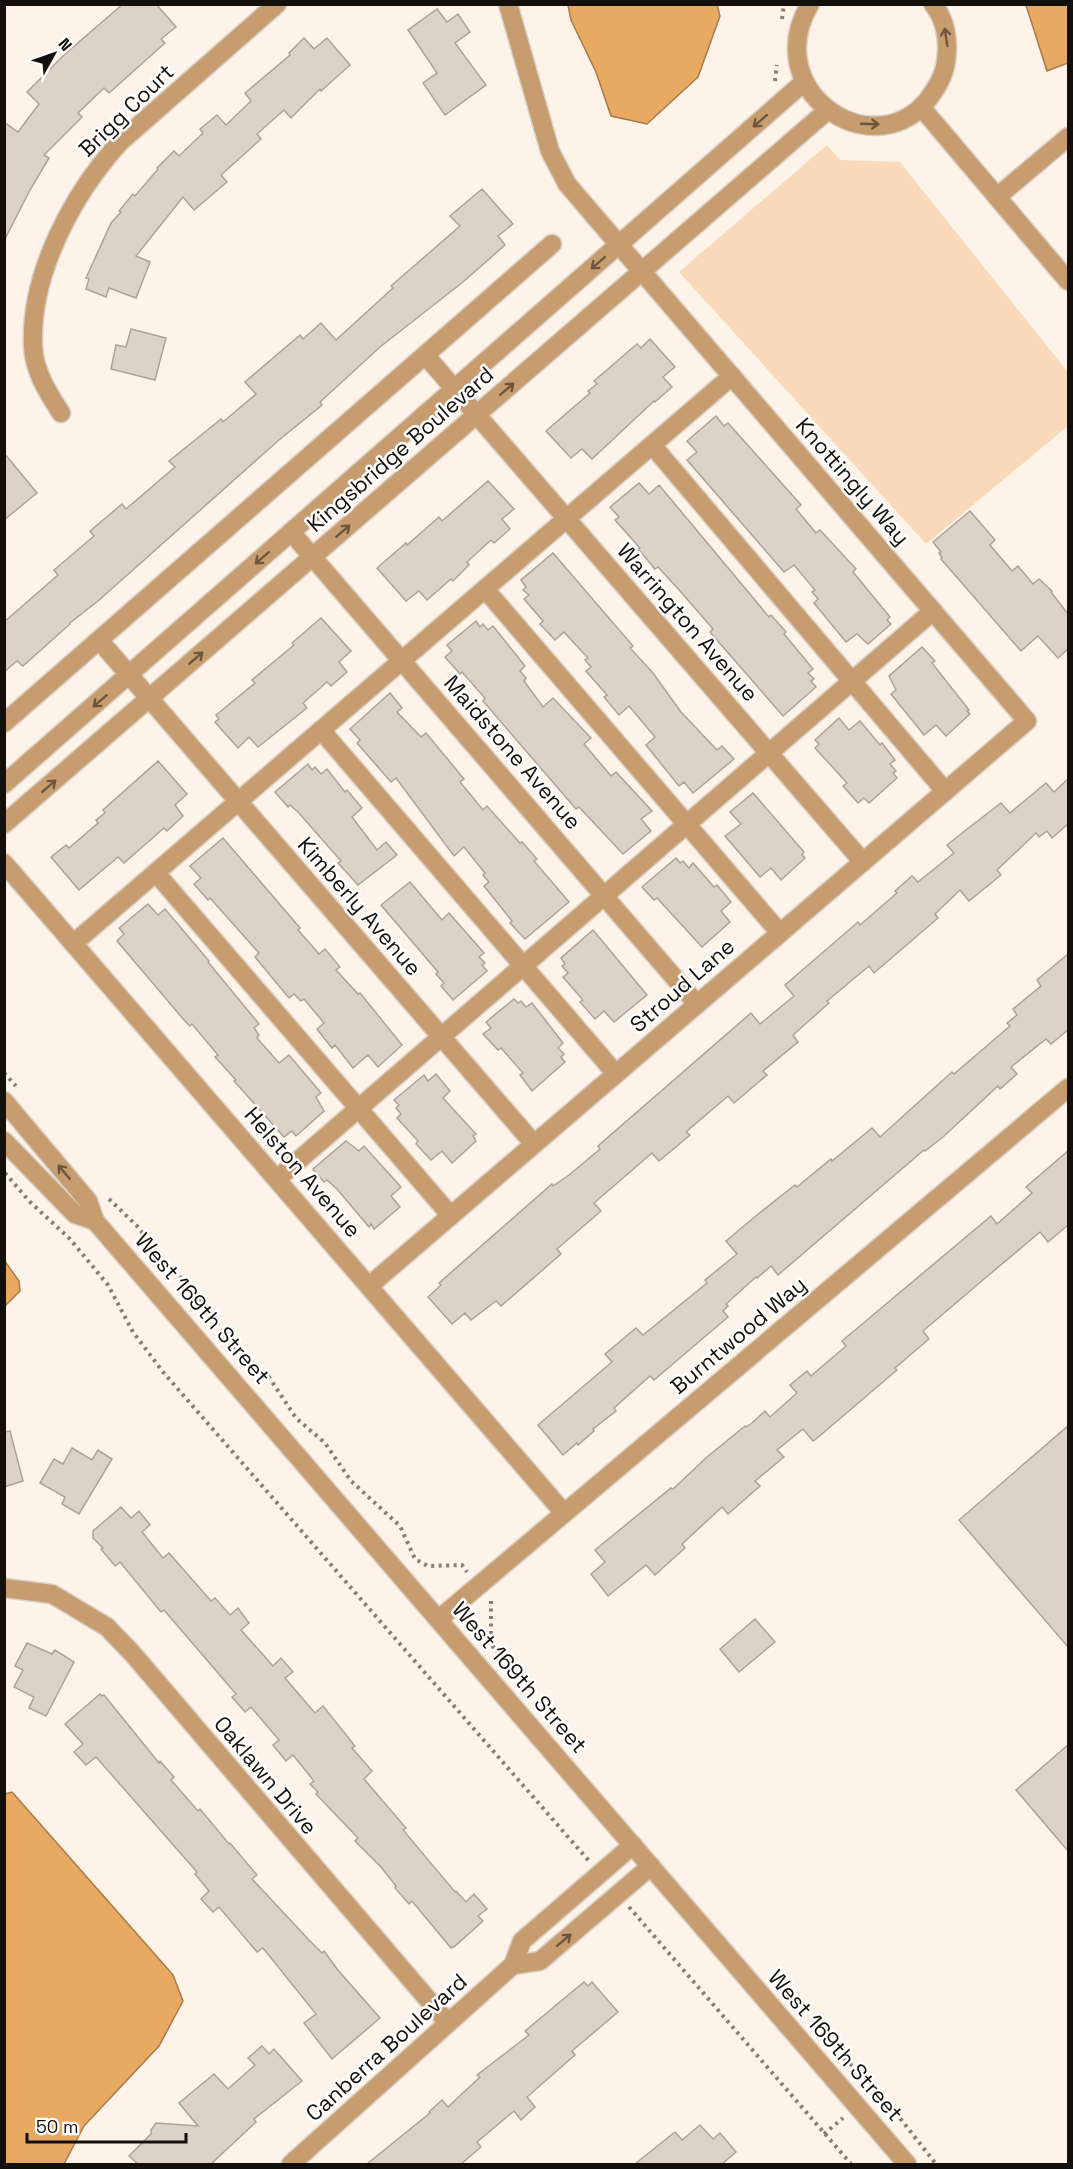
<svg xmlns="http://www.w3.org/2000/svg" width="1073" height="2169" font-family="'Space Grotesk',sans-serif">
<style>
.green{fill:#f8dabb}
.water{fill:#e8a962;stroke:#a87b48;stroke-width:1.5}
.building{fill:#dcd2c8;stroke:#aba299;stroke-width:1.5}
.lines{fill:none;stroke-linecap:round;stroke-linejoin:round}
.minor-casing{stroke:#d8cfc6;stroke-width:21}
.path{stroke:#857f78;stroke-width:4;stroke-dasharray:3 4.5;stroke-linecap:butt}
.minor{stroke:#c79d70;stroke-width:18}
.oneway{stroke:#6d563e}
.labels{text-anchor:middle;stroke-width:5;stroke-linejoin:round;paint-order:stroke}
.street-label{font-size:22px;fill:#13100c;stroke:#fff}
</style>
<rect width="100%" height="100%" fill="#fdf3e9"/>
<polygon class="green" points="827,145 840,160 900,162 1068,372 1068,426 926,544 679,272"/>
<g class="water">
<polygon points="568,5 717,5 720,16 698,77 647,124 611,116 596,72 571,20"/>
<polygon points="1026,5 1068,5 1068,63 1047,71"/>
<polygon points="4,1260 19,1281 20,1291 5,1306"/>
<polygon points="12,1792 173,1975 183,2001 159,2046 84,2126 64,2164 5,2164 4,1794"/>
</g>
<g class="building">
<polygon points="123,4 156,4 176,27 161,39 165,43 109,93 104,88 78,113 82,117 44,155 49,158 30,190 4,241 4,122 18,132 39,104 27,92 65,54"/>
<polygon points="437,9 447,22 458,14 470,32 455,43 486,85 445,115 423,83 437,73 408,30"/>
<polygon points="304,38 314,49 327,38 350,65 321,91 320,89 291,118 284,110 257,134 261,139 221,175 227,182 194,210 183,197 136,256 150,262 136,298 109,288 106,297 86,289 89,279 86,278 111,223 121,212 119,211 133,194 135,196 158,169 157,168 174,151 179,156 203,133 200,129 217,115 226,125 251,101 245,93 290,55 289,53"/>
<polygon points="482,189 513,224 498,236 505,245 463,282 380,347 320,402 322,405 279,440 98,601 70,623 70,624 23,666 17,661 4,672 4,622 58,575 54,570 94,536 90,531 122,504 126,509 175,467 169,461 221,419 223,422 256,394 245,382 300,335 303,339 321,323 336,340 393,288 391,286 460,226 450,216"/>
<polygon points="131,329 166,338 155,380 111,369 116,345 126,347"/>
<polygon points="650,339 675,367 663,377 672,387 655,402 654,401 592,459 582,449 571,458 546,431 590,393 588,391 597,384 594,381 608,369 637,344 641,348"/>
<polygon points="716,416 724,426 728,423 801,505 796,509 816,533 820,530 856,569 853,572 890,617 887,620 891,624 868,644 857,634 846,642 814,603 818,599 812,592 815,590 794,565 784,572 687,460 697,452 687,441"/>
<polygon points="4,453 37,493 4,520"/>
<polygon points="488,481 514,509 502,519 510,529 494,543 491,540 467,562 469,565 453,581 451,579 427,600 419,591 406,601 377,568 406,543 407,545 439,517 442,521"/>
<polygon points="639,483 649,494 659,485 769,617 771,615 786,632 784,634 813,669 808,673 814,679 811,681 816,687 783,716 710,632 713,629 681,592 658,567 655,569 638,549 640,548 615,520 619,517 610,507"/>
<polygon points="970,511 995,540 990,545 1012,571 1018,566 1033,584 1039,579 1052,591 1051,592 1068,614 1068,649 1058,658 1038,636 1021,651 941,559 942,558 939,553 941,552 933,542"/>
<polygon points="553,553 633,646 630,648 653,673 681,712 717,750 722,746 734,759 693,793 684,782 679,786 646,745 655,737 629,706 619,715 604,697 607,695 586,671 591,667 585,660 588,658 564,632 555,640 540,624 543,621 524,599 529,595 523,590 526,587 521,580"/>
<polygon points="321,618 351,651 339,662 347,672 331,686 327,682 303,703 307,708 258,747 249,737 238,748 215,722 219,719 216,715 255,683 252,680 294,645 292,643"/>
<polygon points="476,621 480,627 483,624 488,630 493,626 525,666 520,671 526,678 524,681 543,707 553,698 591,738 584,744 611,776 616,772 652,811 641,819 651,831 623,854 579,807 576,809 483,701 485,698 462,672 460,674 445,657 452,651 447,645"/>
<polygon points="922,647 935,661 932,663 969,710 967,711 970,714 946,736 936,725 924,735 891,694 896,690 889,676"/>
<polygon points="390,693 402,708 397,712 421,737 426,733 464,779 460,782 483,810 487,806 520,843 522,842 537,859 534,861 569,902 525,939 510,923 512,921 484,886 489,882 483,875 485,873 464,847 454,856 396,778 391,782 357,743 360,740 350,729"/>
<polygon points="839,718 849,730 860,721 880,745 882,743 895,760 890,764 896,771 893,773 897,778 869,803 864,798 858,803 843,786 847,783 815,748 819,744 815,740"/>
<polygon points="158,761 187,794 175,805 183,816 167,831 164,828 124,863 118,857 79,890 51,857 66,845 69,848 98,823 96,820 105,813 103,810"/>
<polygon points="308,764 312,770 315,767 321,774 327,769 345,792 347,790 362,808 352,817 377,850 386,842 397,855 358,885 338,863 341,861 298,812 290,805 288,807 275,792"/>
<polygon points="1068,779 1068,824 1052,838 1047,831 1039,837 1036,833 997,870 1001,875 969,901 960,890 935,914 938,918 874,973 869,966 827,1001 829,1003 793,1035 798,1042 763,1071 767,1075 734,1103 728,1096 686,1132 690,1135 659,1161 652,1153 594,1203 601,1211 557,1249 561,1254 501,1306 496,1301 471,1320 465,1313 452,1324 428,1297 441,1285 439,1283 552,1184 553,1186 569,1175 600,1149 598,1146 751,1013 760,1024 794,996 785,985 858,922 860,925 897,893 895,891 912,876 918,882 954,853 947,845 962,833 1001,803 1010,813 1046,783 1054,792"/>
<polygon points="753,793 804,852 802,855 805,858 781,880 771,868 760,877 725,836 741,824 730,812"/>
<polygon points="223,838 300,928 298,930 319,954 325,949 340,967 336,970 358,994 360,993 402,1045 378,1067 368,1055 353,1068 335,1045 332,1048 317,1029 324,1023 304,999 301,1001 294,994 289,998 255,957 259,953 210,898 208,900 194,884 201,878 190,866"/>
<polygon points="676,858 680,863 683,861 689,868 693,863 714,887 717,885 731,902 721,911 730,922 702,947 657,898 654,900 642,887"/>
<polygon points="410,882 442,920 449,913 484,953 479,957 485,963 482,965 487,971 453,1000 441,986 444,983 436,974 438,972 381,905"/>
<polygon points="148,904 158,915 165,909 209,961 208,962 259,1024 254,1028 259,1035 257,1038 279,1063 289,1055 321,1093 316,1097 324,1111 296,1136 292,1131 284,1137 234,1081 236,1080 215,1057 218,1055 192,1024 190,1026 184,1020 117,941 124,934 119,928"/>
<polygon points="593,930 647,995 614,1022 604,1011 595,1019 580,1002 583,1000 563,977 568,973 562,966 565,964 561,958"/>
<polygon points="1068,954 1068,1030 1051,1044 1046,1039 1011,1067 1017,1074 1000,1089 998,1086 943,1137 925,1151 924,1150 778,1275 771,1266 757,1278 756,1277 726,1304 728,1306 723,1311 728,1317 654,1380 650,1376 614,1408 616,1411 593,1429 594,1431 578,1445 577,1443 563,1455 538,1425 612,1362 605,1354 636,1328 643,1335 707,1283 705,1280 737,1254 726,1241 757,1215 795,1185 797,1187 831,1159 832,1161 872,1128 880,1137 952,1072 954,1074 1010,1026 1007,1023 1017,1015 1013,1009 1041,986 1037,980"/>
<polygon points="514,999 518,1003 521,1001 526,1007 532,1003 563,1043 558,1048 564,1054 561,1057 565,1062 532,1091 520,1075 523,1073 501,1048 498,1050 483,1034 491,1028 486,1022"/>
<polygon points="436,1074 450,1091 443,1098 476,1134 473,1136 476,1141 452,1163 442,1151 431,1160 416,1144 418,1141 397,1118 401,1114 396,1108 399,1105 394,1100 424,1075 428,1081"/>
<polygon points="346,1141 359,1151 364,1146 401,1187 391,1196 400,1207 374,1229 371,1224 369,1227 337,1189 327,1180 324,1182 313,1169"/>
<polygon points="1068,1151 1068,1225 1048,1242 1040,1232 990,1274 923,1331 929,1339 895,1368 897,1370 816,1439 813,1441 803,1429 777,1450 784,1457 755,1481 760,1486 728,1514 722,1507 682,1544 685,1548 655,1575 646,1565 608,1596 591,1574 605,1562 595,1550 671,1488 673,1489 707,1457 745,1426 746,1427 752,1423 765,1411 770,1417 797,1393 790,1385 807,1371 811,1376 846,1346 842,1341 991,1216 997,1224 1032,1193 1026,1187"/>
<polygon points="1068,1426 1068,1647 959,1520"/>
<polygon points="10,1431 23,1481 4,1487 4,1432"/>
<polygon points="72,1448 92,1460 98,1450 112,1459 79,1514 62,1504 65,1497 40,1483 54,1459 63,1464"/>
<polygon points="121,1507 131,1518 139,1511 150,1525 142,1532 163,1558 169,1553 211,1601 215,1598 230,1615 238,1608 249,1623 241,1630 273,1666 281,1658 293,1672 285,1678 315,1713 323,1706 355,1746 352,1748 372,1771 364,1779 406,1828 403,1830 455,1892 456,1891 466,1902 474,1894 487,1909 478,1916 483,1921 455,1946 451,1948 412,1901 409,1904 395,1888 396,1886 381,1867 355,1841 358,1838 316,1794 318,1792 310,1784 314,1781 293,1755 286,1761 273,1745 279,1740 251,1707 245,1712 232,1697 236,1694 164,1610 161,1612 120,1562 115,1566 101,1549 103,1548 93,1538 93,1531"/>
<polygon points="755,1619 775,1642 739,1672 720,1649"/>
<polygon points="27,1643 52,1654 55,1650 74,1662 46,1716 29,1708 34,1697 14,1687 23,1670 15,1666"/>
<polygon points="100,1694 102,1696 104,1695 159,1763 160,1761 174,1777 171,1780 198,1811 200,1809 229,1844 230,1843 257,1875 252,1879 309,1940 322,1953 324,1951 337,1969 380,2018 332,2059 304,2023 316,2014 263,1948 257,1952 219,1907 213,1912 201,1899 209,1891 195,1874 197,1872 96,1757 86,1765 74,1752 83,1744 65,1724"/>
<polygon points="1068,1745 1068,1851 1016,1790"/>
<polygon points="584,1982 588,1986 592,1982 618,2012 572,2051 575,2055 527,2097 535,2107 521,2120 514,2111 477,2142 481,2147 461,2164 367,2164 430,2113 429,2112 442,2100 448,2107 480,2077 477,2075 529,2035 525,2031"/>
<polygon points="262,2046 269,2054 274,2049 302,2081 254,2119 256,2122 211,2164 138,2164 129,2156 151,2134 151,2130 156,2123 198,2126 179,2103 214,2074 228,2089 255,2065 248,2058"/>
<polygon points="700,2125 713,2139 720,2133 736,2152 722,2164 635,2164 675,2132 682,2140"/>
</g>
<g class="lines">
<defs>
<g id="minor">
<path d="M810,4C759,90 870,166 926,102C936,89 944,77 946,61C949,42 946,20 933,4"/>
<polyline points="921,107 1068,281"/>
<polyline points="997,197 1068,137"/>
<polyline points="426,356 863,862"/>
<path d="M61,413C48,393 34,371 33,346C30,273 73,194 120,142L277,4"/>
<polyline points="652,445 945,791"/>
<polyline points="291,532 697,1004"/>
<polyline points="485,589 780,933"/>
<polyline points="99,640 534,1144"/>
<polyline points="4,723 552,244"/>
<polyline points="321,730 616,1074"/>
<polyline points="4,784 804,82"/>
<polyline points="4,824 828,110"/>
<polyline points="4,863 564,1513"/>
<polyline points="156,873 451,1216"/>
<polyline points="74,943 732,376"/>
<polyline points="4,1101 88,1201 95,1221 907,2164"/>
<polyline points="4,1141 75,1214 95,1221"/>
<polyline points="277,1179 933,611"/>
<polyline points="369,1286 1027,721 567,184 550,151 508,4"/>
<polyline points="4,1588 52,1594 107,1627 132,1653 448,2023"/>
<polyline points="439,1619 1068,1088"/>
<polyline points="513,1965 540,1961 651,1866"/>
<polyline points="291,2164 513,1965 522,1941 633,1845"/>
</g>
</defs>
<use href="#minor" class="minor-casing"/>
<g class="path">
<polyline points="782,19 784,4"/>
<polyline points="775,81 777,65"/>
<polyline points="4,1073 16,1086"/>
<polyline points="5,1173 30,1202 70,1239 108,1285 133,1332 163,1372 589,1861"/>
<polyline points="109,1199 138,1227 164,1261 198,1296 210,1311 228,1342 269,1377 296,1418 325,1443 351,1481 400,1526 415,1559 428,1566 462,1565 467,1572"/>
<polyline points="491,1601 491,1644 532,1696"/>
<polyline points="629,1907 851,2164"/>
<polyline points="844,2059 870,2080 936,2164"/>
<polyline points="824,2134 843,2118"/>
</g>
<use href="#minor" class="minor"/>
</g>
<defs><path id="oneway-shaft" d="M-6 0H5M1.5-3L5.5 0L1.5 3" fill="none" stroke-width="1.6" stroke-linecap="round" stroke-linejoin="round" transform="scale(1.5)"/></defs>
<g class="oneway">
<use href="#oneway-shaft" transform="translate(946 37) rotate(-99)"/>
<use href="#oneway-shaft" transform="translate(760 121) rotate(139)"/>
<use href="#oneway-shaft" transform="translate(870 124) rotate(2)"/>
<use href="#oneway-shaft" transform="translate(598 263) rotate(139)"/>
<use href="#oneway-shaft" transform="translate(507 389) rotate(-41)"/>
<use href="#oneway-shaft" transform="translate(343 531) rotate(-41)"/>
<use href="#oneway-shaft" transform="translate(262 558) rotate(139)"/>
<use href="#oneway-shaft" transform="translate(196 658) rotate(-41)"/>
<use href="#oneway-shaft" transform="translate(100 701) rotate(139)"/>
<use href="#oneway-shaft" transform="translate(49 786) rotate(-41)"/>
<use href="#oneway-shaft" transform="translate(64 1172) rotate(-130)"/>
<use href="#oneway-shaft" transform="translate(564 1940) rotate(-40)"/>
</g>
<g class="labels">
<g class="street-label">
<text transform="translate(126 110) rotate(-44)" y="8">Brigg Court</text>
<text transform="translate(400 449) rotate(-41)" y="8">Kingsbridge Boulevard</text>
<text transform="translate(853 481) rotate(49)" y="8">Knottingly Way</text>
<text transform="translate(688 622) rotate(49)" y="8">Warrington Avenue</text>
<text transform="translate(513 752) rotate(49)" y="8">Maidstone Avenue</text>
<text transform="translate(360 906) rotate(49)" y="8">Kimberly Avenue</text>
<text transform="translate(682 985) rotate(-41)" y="8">Stroud Lane</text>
<text transform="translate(303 1172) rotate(49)" y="8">Helston Avenue</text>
<text transform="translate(203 1308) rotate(49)" y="8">West 169th Street</text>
<text transform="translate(738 1335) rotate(-40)" y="8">Burntwood Way</text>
<text transform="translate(520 1677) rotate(49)" y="8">West 169th Street</text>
<text transform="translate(266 1775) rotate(50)" y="8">Oaklawn Drive</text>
<text transform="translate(836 2045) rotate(49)" y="8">West 169th Street</text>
<text transform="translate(386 2047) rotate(-42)" y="8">Canberra Boulevard</text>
</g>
</g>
<rect width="1073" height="2169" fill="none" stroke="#13100c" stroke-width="12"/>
<g transform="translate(54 54) rotate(50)" stroke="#ffffff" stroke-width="4.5" paint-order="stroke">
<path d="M0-4.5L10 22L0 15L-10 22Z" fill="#13100c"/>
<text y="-9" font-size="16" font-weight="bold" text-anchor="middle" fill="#13100c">N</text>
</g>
<path d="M27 2133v9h159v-9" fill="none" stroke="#13100c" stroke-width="3"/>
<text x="36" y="2133" font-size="18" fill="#13100c" stroke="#ffffff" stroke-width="4.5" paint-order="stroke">50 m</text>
</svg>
